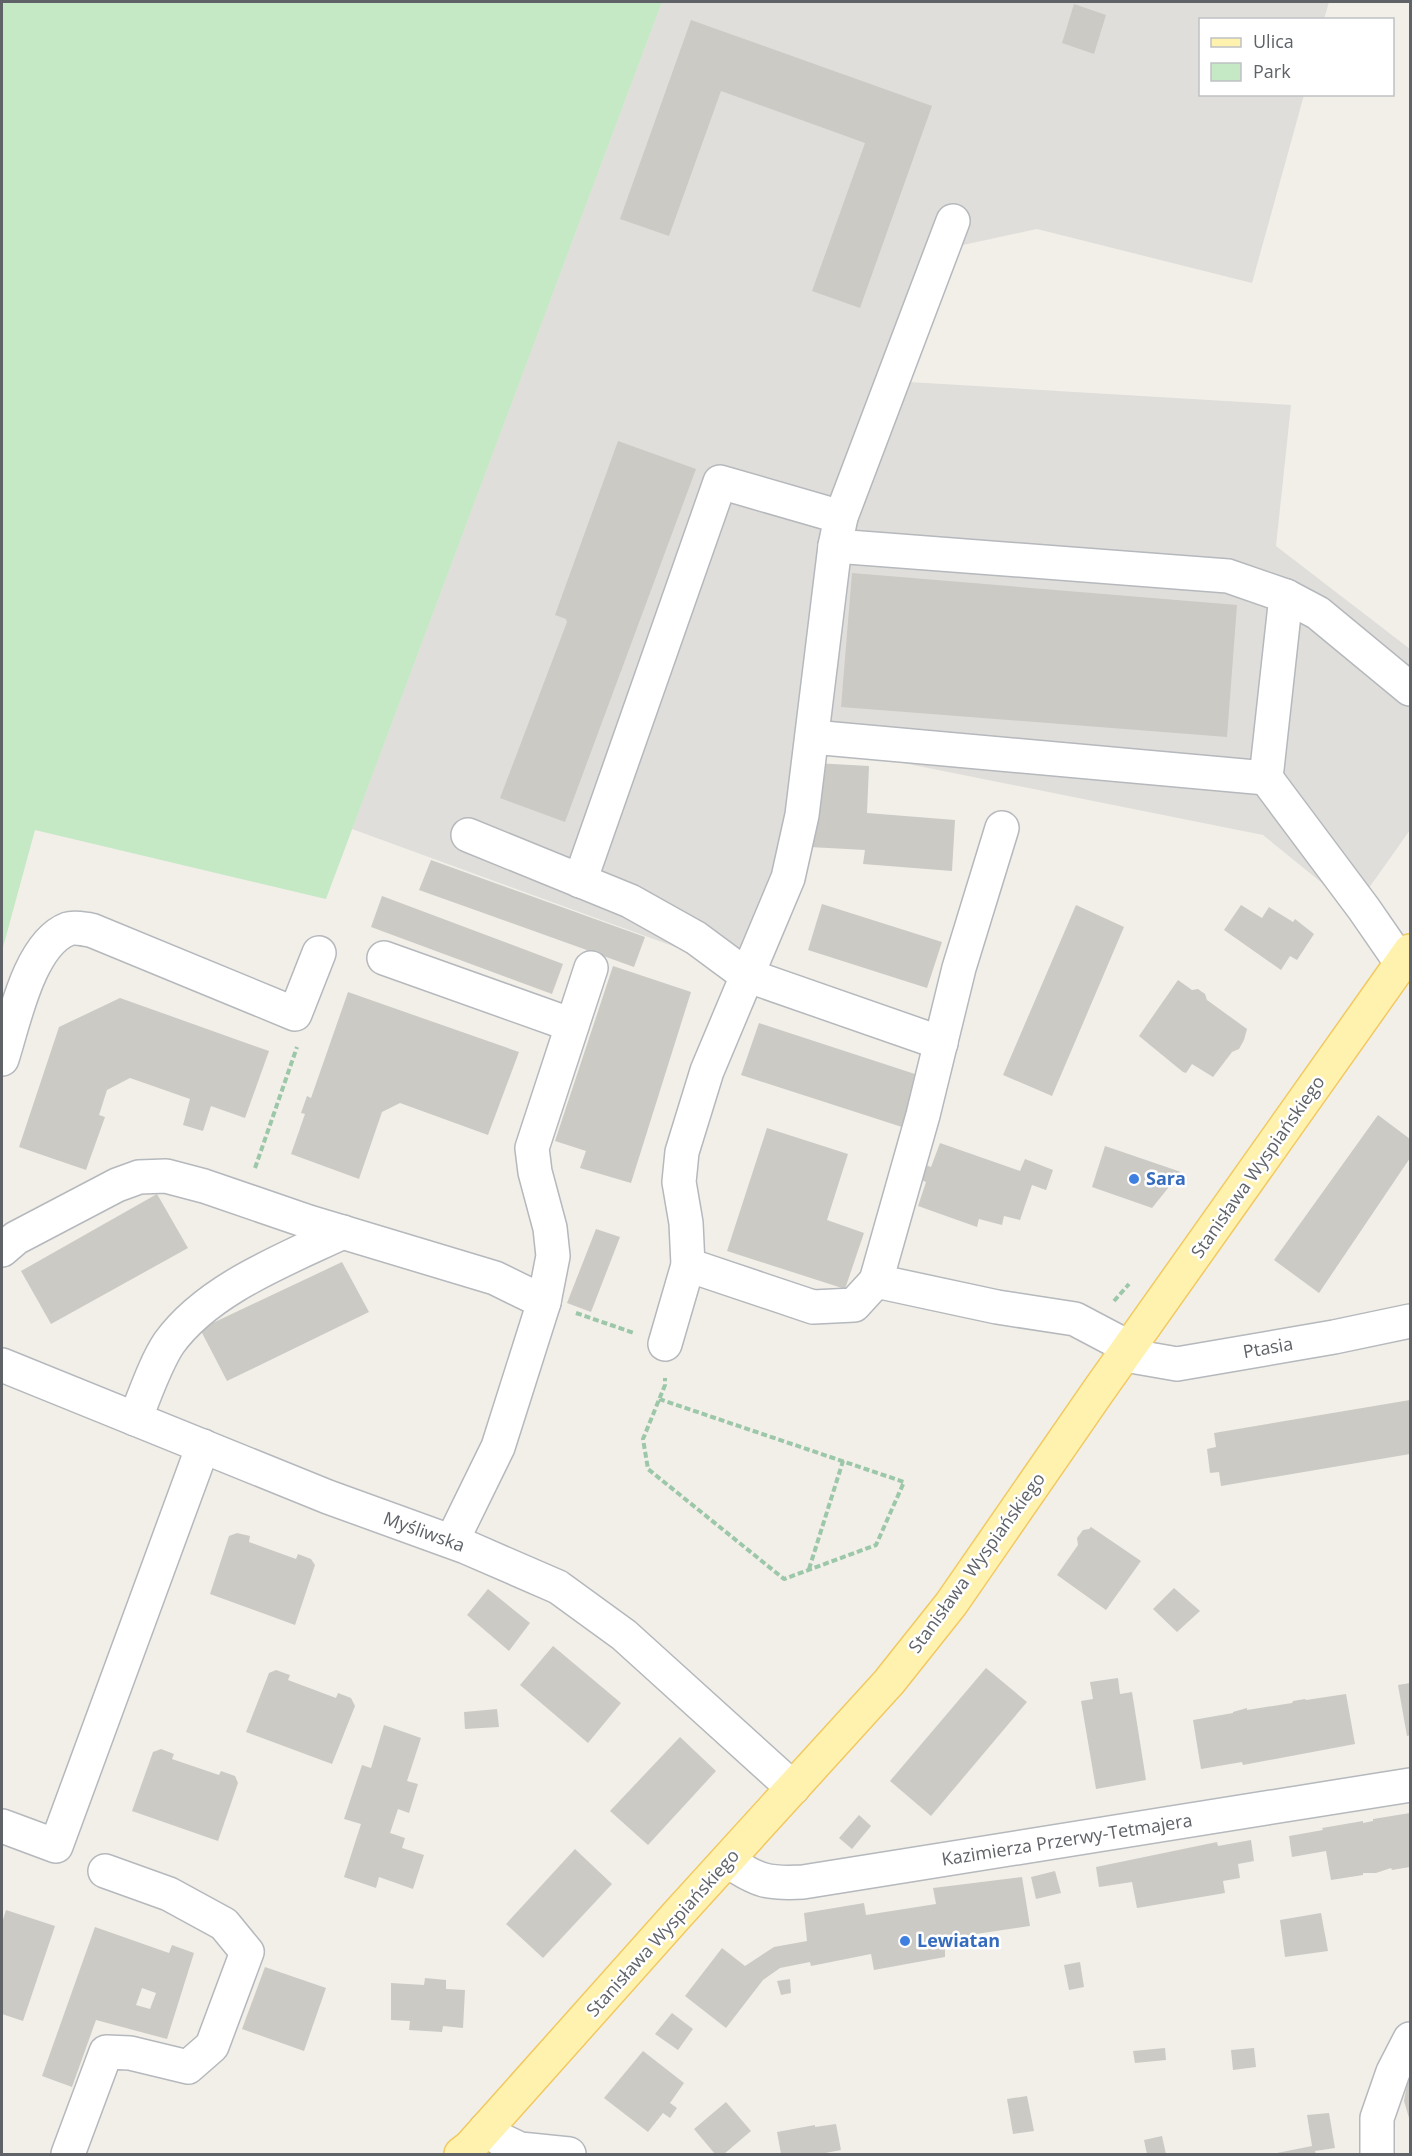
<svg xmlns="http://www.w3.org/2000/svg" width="1412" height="2156" font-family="'Open Sans',sans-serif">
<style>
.industrial{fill:#e0deda}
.green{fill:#c5e8c5}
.building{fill:#cccac5;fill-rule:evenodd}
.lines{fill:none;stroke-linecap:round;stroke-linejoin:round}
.minor-casing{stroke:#b5b8bc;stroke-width:36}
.major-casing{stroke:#f2c960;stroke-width:36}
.path{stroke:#9cc7a9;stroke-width:4;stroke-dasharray:6 3;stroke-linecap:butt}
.minor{stroke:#fff;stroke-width:33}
.major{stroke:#fff2af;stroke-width:33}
.shop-dot{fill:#3f7fe0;stroke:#fff;stroke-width:2}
.labels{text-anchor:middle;stroke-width:5;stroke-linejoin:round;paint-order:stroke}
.street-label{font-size:18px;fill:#5f6368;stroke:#fff}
.shop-label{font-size:18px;font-weight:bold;fill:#366cbe;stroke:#fff;text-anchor:start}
</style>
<rect width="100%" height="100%" fill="#f1efe8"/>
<polygon class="industrial" points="662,2 1329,2 1324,19 1200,20 1200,94 1304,95 1252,283 1037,229 954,247 909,382 1291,405 1276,546 1410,649 1410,830 1354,909 1263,835 858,754 803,752 766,980 352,829"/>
<polygon class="green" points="2,2 662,2 326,899 35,830 2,951"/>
<g class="building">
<polygon points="1074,4 1106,15 1094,54 1062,43"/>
<polygon points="691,20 932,106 860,308 812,291 865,143 721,91 669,236 620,219"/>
<polygon points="618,441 696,469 565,822 500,798 567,622 566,619 555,615"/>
<polygon points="852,573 1237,605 1227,737 841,707"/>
<polygon points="815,763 869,766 867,813 955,820 952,871 863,864 865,850 810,847"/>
<polygon points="431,860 645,937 634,967 419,890"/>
<polygon points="382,896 563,964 552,994 371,927"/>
<polygon points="822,904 942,942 927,988 808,950"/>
<polygon points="1076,905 1124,927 1052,1096 1003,1075"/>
<polygon points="1241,905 1262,918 1269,907 1293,922 1295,919 1314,934 1297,960 1290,956 1281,970 1224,930"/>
<polygon points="613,966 691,992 631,1183 580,1168 586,1151 555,1141"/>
<polygon points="1178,980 1192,990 1198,989 1205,994 1207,1000 1247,1029 1244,1040 1239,1049 1232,1052 1213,1077 1192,1064 1186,1073 1183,1072 1139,1036"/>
<polygon points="348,992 519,1052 488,1135 400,1103 382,1112 359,1179 291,1154 305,1114 301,1113 307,1096 311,1098"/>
<polygon points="120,998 269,1051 245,1118 211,1106 203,1131 183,1125 190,1099 130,1078 107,1090 99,1115 105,1117 86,1170 19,1147 59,1027"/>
<polygon points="759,1023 918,1075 902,1127 741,1075"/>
<polygon points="1378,1115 1410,1139 1410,1158 1319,1293 1274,1260"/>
<polygon points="767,1128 848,1154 827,1220 864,1233 845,1289 727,1251"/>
<polygon points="940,1143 1020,1171 1025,1159 1053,1170 1046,1190 1032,1185 1020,1220 1004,1216 1002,1225 979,1219 977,1227 918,1206 926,1182 919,1179 923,1164 931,1167"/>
<polygon points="1105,1146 1181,1172 1152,1208 1092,1187"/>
<polygon points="157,1194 188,1248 51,1324 21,1271"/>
<polygon points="596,1229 620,1237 591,1312 567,1303"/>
<polygon points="342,1262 369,1312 227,1381 200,1329"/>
<polygon points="1410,1400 1410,1454 1221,1486 1219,1472 1210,1473 1207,1449 1216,1447 1214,1433"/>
<polygon points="1091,1527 1141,1561 1106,1610 1057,1575 1078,1545 1077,1538 1083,1530 1089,1529"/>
<polygon points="237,1533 250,1536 249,1542 296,1559 298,1554 311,1559 315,1565 295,1625 210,1594 229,1536"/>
<polygon points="1174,1588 1200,1611 1177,1632 1153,1609"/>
<polygon points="488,1589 530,1623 509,1651 467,1615"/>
<polygon points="553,1646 621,1703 588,1743 520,1685"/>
<polygon points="986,1668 1027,1702 931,1816 890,1781"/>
<polygon points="276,1670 290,1675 288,1680 336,1698 338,1693 351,1698 355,1706 332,1764 246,1732 269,1673"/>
<polygon points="1118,1678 1120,1694 1132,1692 1146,1780 1096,1789 1081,1701 1093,1699 1090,1682"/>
<polygon points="1410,1683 1410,1735 1407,1736 1398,1685"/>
<polygon points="1346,1694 1355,1744 1243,1765 1242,1762 1201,1769 1193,1720 1233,1713 1233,1712 1247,1708 1247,1710 1292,1703 1293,1701 1305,1699 1306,1700"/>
<polygon points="497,1709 499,1727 465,1729 464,1712"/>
<polygon points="384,1725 421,1738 407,1781 418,1784 409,1813 398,1809 390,1833 405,1838 402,1848 424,1855 413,1889 379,1877 376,1888 344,1877 361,1824 344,1819 362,1765 371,1768"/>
<polygon points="680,1737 716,1771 648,1845 610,1811"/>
<polygon points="161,1749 174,1754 172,1759 219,1775 221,1771 235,1776 238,1783 218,1841 132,1811 153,1752"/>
<polygon points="1410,1813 1410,1867 1392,1870 1391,1868 1376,1873 1363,1873 1363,1875 1331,1880 1326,1851 1292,1857 1289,1836 1323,1830 1322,1828 1363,1821 1363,1823 1373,1821 1373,1819"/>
<polygon points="859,1815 871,1826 852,1849 839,1838"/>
<polygon points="1251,1840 1254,1861 1238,1864 1240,1878 1223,1881 1225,1893 1137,1908 1132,1882 1099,1887 1096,1867 1217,1842 1218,1846"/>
<polygon points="575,1849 612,1884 543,1958 506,1924"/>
<polygon points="1055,1871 1061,1893 1036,1899 1031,1877"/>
<polygon points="1022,1877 1030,1926 942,1939 945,1940 945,1957 874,1970 871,1954 811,1966 810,1962 780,1968 763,1980 726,2028 685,1996 722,1948 745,1966 774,1947 807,1941 804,1913 864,1903 866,1915 936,1904 933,1888"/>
<polygon points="6,1910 55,1926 23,2021 2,2014 2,1923"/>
<polygon points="1321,1913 1328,1951 1285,1957 1280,1920"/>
<path d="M95,1927L169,1953L172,1945L194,1953L167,2039L96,2020L72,2087L42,2076ZM142,1988L156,1993L150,2009L136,2005Z"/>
<polygon points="1080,1962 1084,1987 1069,1990 1064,1965"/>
<polygon points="265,1967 326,1988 304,2051 242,2029"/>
<polygon points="425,1978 446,1980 446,1989 465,1990 463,2028 443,2026 442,2032 409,2030 410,2021 391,2020 391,1983 424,1985"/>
<polygon points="790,1979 791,1993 781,1995 777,1981"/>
<polygon points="672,2013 693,2029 678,2050 655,2034"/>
<polygon points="1165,2048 1166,2060 1135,2063 1133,2051"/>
<polygon points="1254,2048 1256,2067 1233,2070 1231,2050"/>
<polygon points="643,2051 684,2083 670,2103 677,2108 670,2118 663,2113 648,2132 604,2098"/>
<polygon points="1410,2075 1410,2118 1409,2118 1404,2101 1407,2084"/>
<polygon points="1027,2096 1034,2131 1013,2134 1007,2099"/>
<polygon points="726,2102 751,2131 724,2154 715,2154 694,2129"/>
<polygon points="1329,2113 1335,2148 1315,2151 1316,2154 1272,2154 1312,2146 1307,2115"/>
<polygon points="836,2124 841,2150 820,2154 781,2154 777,2132 815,2125 815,2127"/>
<polygon points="1162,2136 1166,2154 1147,2154 1144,2140"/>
</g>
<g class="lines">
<defs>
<g id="minor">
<polyline points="835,546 1228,576 1286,596 1318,613 1410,689"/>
<polyline points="812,737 1266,778 1286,596"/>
<polyline points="1266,778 1364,909 1402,964"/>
<polyline points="1002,828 959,968 923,1115 876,1281 997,1307 1075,1319 1130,1348"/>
<polyline points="468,835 630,901 696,938 746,975 941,1043"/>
<polyline points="580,881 720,482 841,517"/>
<polyline points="384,958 572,1025"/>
<path d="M2,1059C14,1022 29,944 68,929C74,927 83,929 91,930L295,1014L319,953"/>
<polyline points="2,1250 16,1238 117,1185 139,1177 166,1176 204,1186 309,1222 495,1278 544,1302"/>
<polyline points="688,1265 813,1307 854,1305 876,1281"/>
<polyline points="665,1344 688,1265 686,1223 679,1182 682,1152 707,1071 788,878 802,815 835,546 841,517 953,221"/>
<polyline points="1125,1355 1177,1364 1334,1337 1410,1321"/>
<polyline points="2,1365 328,1497 466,1547 558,1587 624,1635 793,1788"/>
<path d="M135,1419C145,1395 155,1364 169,1343C208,1289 284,1260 343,1232"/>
<polyline points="452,1541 498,1447 544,1302 553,1256 550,1228 535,1172 532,1148 591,968"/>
<polyline points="2,1826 56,1846 203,1446"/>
<path d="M728,1861C757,1881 768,1884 803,1882L1410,1785"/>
<polyline points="486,2129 503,2141 520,2149 569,2154"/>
<polyline points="68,2154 106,2052 130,2053 188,2067 212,2046 247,1952 224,1924 169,1894 105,1871"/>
<polyline points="1377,2154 1377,2118 1393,2072 1410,2039"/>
</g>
<polyline id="major" points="461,2154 470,2147 677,1915 889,1682 951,1604 1099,1390 1410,951"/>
</defs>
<use href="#minor" class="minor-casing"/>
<use href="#major" class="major-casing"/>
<g class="path">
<polyline points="255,1168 297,1047"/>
<polyline points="1114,1301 1129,1284"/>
<polyline points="576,1313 634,1333"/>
<polyline points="659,1399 904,1482 876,1545 784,1579 648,1469 643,1439 665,1385 665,1378"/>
<polyline points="809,1569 843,1461"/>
</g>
<use href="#minor" class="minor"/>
<use href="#major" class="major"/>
</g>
<g class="shop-dot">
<circle cx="1134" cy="1179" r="6"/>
<circle cx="905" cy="1941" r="6"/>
</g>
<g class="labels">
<g class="street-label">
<text transform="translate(1258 1167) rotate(-55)" y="6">Stanisława Wyspiańskiego</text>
<text transform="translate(1268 1348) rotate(-10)" y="6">Ptasia</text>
<text transform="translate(424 1532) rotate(20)" y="6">Myśliwska</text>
<text transform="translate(977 1563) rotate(-54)" y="6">Stanisława Wyspiańskiego</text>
<text transform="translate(1067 1840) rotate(-9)" y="6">Kazimierza Przerwy-Tetmajera</text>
<text transform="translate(663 1933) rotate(-48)" y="6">Stanisława Wyspiańskiego</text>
</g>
<g class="shop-label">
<text x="1146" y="1185">Sara</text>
<text x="917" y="1947">Lewiatan</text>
</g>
</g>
<rect width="1412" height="2156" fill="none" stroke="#5f6368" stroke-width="6"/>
<rect x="1199" y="18" width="195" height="78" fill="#ffffff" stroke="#bfc1c3" stroke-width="1.5"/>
<rect x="1211" y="38" width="30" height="9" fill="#fff2af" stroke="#bfc1c3" stroke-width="1.5"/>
<text x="1253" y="48" font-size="18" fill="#5f6368">Ulica</text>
<rect x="1211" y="63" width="30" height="18" fill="#c5e8c5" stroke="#bfc1c3" stroke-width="1.5"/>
<text x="1253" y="78" font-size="18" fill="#5f6368">Park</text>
</svg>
